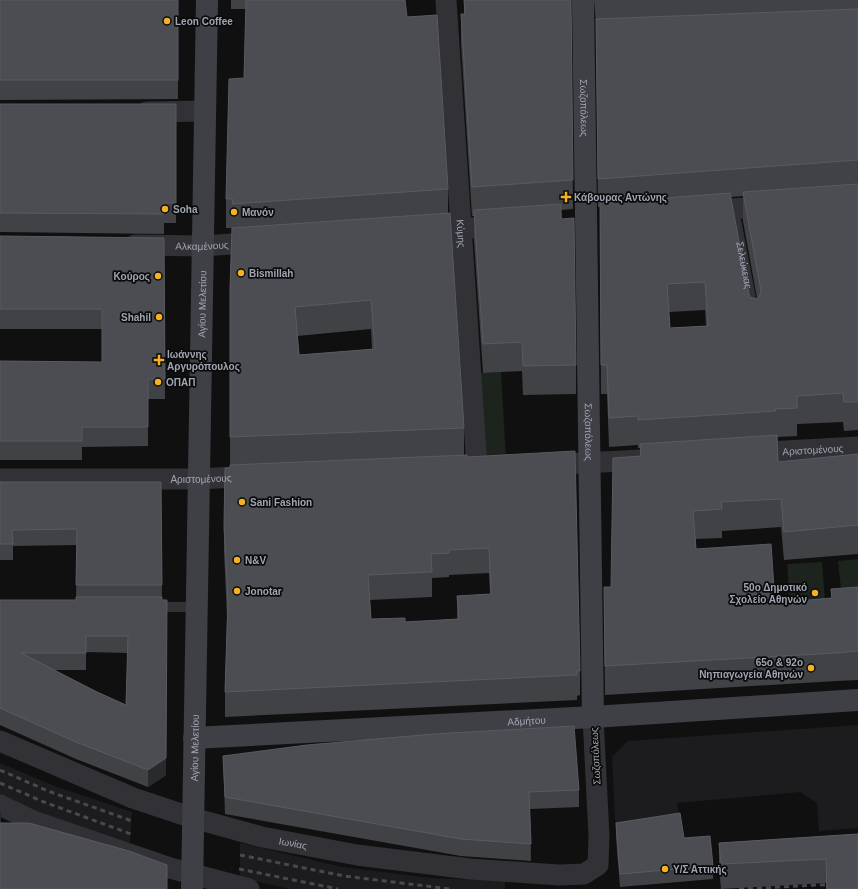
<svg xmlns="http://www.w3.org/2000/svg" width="858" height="889" font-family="Helvetica,sans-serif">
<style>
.built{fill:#1c1c1e}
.green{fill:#1c241d}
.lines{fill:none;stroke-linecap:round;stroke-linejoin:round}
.lane{stroke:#313136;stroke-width:10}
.street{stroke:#313136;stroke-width:21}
.secondary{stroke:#3f4046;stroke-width:22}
.rail{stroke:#48494f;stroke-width:3;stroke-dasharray:5 4;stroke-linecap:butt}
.wall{fill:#414246;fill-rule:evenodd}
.shaded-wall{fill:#292a2c}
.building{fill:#4b4d52;stroke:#595b61;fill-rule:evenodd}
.poi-dot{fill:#f6b123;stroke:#0b0b0c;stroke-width:1.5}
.labels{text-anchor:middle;stroke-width:3.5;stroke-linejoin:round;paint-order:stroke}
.poi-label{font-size:10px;font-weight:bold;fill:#a0a6b2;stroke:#0b0b0c;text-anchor:start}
.street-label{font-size:10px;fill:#a0a6b2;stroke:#0b0b0c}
</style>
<rect width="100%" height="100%" fill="#101011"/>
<g class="built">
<polygon points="858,725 858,828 819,831 817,803 800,792 677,803 684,851 617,859 612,757 628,741"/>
<polygon points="0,763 52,785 132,812 130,843 76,827 22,806 0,795"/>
<polygon points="240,843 342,867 430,878 505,881 505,889 290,889 240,878"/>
</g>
<g class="green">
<polygon points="501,372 506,459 481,461 476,373"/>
<polygon points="858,559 858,597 842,598 838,561"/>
<polygon points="822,562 825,602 790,604 787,564"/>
</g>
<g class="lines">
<g class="lane">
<path id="s1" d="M734,209L753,309"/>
<polyline points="154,607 196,607"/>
</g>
<g class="street">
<path id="s2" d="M446,0L477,468"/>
<polyline points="147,112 205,111"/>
<polyline points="703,211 772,206"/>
<polyline points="422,231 503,226"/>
<path id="s3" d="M135,245L203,246L259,242"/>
<path id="s4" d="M750,453L858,447"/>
<polyline points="546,465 641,460"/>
<path id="s5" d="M0,479H199L253,476"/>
<path id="s6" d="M0,741L133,798L193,818L262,837L357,855L470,869L559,875L584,874L598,865L599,836L593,717"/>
<polyline points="0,805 33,821 170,868 249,889"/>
</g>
<g class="secondary">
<path id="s7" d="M583,0L593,717"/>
<path id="s8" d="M194,738L593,717L858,700"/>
<path id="s9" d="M192,889L207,0"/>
</g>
<g class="rail">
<polyline points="0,770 48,791 132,821"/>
<polyline points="0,783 44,802 131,834"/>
<polyline points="240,855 344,876 450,889"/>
<polyline points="239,869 338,889"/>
<polyline points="739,889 858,883"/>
</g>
</g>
<g class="wall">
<polygon points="0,0 178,0 178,99 0,100"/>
<path d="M231,0H405L407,17L448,189V213L464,428V455L467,457L580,671V695L577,696V700L225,717V692L227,617L224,551V527L230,465V288L232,228H226V199L244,78L246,9H231ZM371,329L372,349L299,355L297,336ZM489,573L490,594L457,596V619L405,622L371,619L370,600L432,597V578L449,577V575Z"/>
<polygon points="464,0 571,0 573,209 561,210 576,365 576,394 523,395 522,371 483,373 474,240 474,216 472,216 461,43 461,14 464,14"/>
<path d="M594,0H858V430L844,431L843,422L797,424V436L777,437L778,462L858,454V554L784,560L781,527L722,531V538L695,539L696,549L775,603L831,598V589L858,587V680L836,681L605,695L604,587H611L640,456V448H638V445L609,447L607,394H601L600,207H598L596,23ZM743,196V221L757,298L756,299L750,297L749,294L731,197ZM705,310L706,326L670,328L669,312Z"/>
<polygon points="0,104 176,104 176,223 164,223 164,234 0,232"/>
<polygon points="0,236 164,238 165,399 148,399 148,446 82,447 82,460 0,460 0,361 102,362 102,329 0,329"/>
<path d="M0,482H161L162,600L166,775L148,787L76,759L0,725V600H76L77,545L13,546V560H0ZM86,652L128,653L126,705L97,692L53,670H86Z"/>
<polygon points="223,756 579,790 579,807 530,809 531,861 461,856 225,814"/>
<polygon points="616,823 684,838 713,866 713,879 620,887 616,836"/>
<polygon points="858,834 858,889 826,889 826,883 721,889 719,867 719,843"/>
</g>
<g class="shaded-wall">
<polygon points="167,600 166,775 148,787 148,770"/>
<polygon points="1,811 1,828 0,831 0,813"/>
</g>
<g class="building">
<rect x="0" y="0" width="178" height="80"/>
<polygon points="246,0 405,0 407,17 437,15 448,189 232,204 233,199 226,199 229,79 244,78"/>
<polygon points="464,0 571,0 573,180 472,187 461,14 465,14"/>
<polygon points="858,9 858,160 598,179 596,19"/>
<polygon points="0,104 176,104 176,203 164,203 164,214 0,213"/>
<path d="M858,184V402H844L843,393L797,396V408L775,409L776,411L638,420V416L609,418L607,365H601L600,203L730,193L749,294L750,297L756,299L759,297L761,291L743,192ZM705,282L708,326L670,328L667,284Z"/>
<polygon points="561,204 561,219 574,218 576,365 523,366 522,342 483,344 474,210"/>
<path d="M450,213L464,428L230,437V288L232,228ZM371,300L375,349L299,355L295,307Z"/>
<polygon points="0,236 164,238 165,379 148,379 148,427 82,427 82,441 0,441 0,361 102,362 102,309 0,309"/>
<polygon points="777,435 778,462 858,454 858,525 784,532 781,499 721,502 722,509 693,511 696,549 771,544 775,603 832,598 831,589 858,587 858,651 836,653 605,666 604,587 611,587 613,458 641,456 640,444"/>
<path d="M575,451L580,671H577V675L225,692L228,601L224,527L225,468H230V465L467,455V457ZM489,548L491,594L457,596L459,619L405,622V618L371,619L368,575L432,572L431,554L449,553V550Z"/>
<polygon points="0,482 161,482 162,585 76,585 77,529 12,530 13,544 0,544"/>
<path d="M76,597H162V600H167L166,758L148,770L76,742L0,708V600H76ZM86,636H128L126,705L97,692L21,653H86Z"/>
<polygon points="574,726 579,790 529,792 531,844 461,839 225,797 223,756 307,745 434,734"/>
<polygon points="680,813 684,838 710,836 713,866 620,874 616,823"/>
<polygon points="0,823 29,823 129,851 167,865 167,889 0,889"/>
<polygon points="858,834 858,889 827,889 826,859 721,864 719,843"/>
</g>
<g class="poi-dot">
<circle cx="167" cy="21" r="4"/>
<path d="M564 191h4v4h4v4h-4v4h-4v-4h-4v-4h4z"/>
<circle cx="165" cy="209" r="4"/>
<circle cx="234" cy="212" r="4"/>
<circle cx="241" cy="273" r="4"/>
<circle cx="158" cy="276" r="4"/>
<circle cx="159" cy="317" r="4"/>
<path d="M157 354h4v4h4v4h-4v4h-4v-4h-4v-4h4z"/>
<circle cx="158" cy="382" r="4"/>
<circle cx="242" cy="502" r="4"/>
<circle cx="237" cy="560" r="4"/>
<circle cx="237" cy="591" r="4"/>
<circle cx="815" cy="593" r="4"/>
<circle cx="811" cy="668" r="4"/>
<circle cx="665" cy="869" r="4"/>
</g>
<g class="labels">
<g class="poi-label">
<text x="175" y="25">Leon Coffee</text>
<text x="574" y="201">Κάβουρας Αντώνης</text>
<text x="173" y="213">Soha</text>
<text x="242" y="216">Μανόν</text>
<text x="249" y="277">Bismillah</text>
<text x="150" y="280" text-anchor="end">Κούρος</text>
<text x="151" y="321" text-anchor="end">Shahil</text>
<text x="167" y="358">Ιωάννης<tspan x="167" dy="12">Αργυρόπουλος</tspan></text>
<text x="166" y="386">ΟΠΑΠ</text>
<text x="250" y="506">Sani Fashion</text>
<text x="245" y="564">N&amp;V</text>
<text x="807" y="591" text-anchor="end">50ο Δημοτικό<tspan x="807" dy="12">Σχολείο Αθηνών</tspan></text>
<text x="245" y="595">Jonotar</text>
<text x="803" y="666" text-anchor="end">65ο &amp; 92ο<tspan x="803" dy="12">Νηπιαγωγεία Αθηνών</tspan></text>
<text x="673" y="873">Υ/Σ Αττικής</text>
</g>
<g class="street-label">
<text dy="4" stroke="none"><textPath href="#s7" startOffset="108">Σωζοπόλεως</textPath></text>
<text dy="4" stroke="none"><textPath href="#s2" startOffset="234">Κύμης</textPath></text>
<text dy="4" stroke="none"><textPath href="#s3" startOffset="67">Αλκαμένους</textPath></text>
<text dy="4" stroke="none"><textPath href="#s1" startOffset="57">Σελεύκειας</textPath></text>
<text dy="4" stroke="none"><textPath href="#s9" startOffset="585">Αγίου Μελετίου</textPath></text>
<text dy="4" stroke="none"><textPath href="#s7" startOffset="432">Σωζοπόλεως</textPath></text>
<text dy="4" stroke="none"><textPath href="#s4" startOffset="63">Αριστομένους</textPath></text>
<text dy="4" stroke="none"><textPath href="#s5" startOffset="201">Αριστομένους</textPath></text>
<text dy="4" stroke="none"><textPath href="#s8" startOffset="333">Αδμήτου</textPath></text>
<text dy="4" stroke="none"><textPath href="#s9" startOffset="141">Αγίου Μελετίου</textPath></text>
<text transform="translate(595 756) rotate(-93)" y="4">Σωζοπόλεως</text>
<text dy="4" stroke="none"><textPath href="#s6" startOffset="311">Ιωνίας</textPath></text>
</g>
</g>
</svg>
